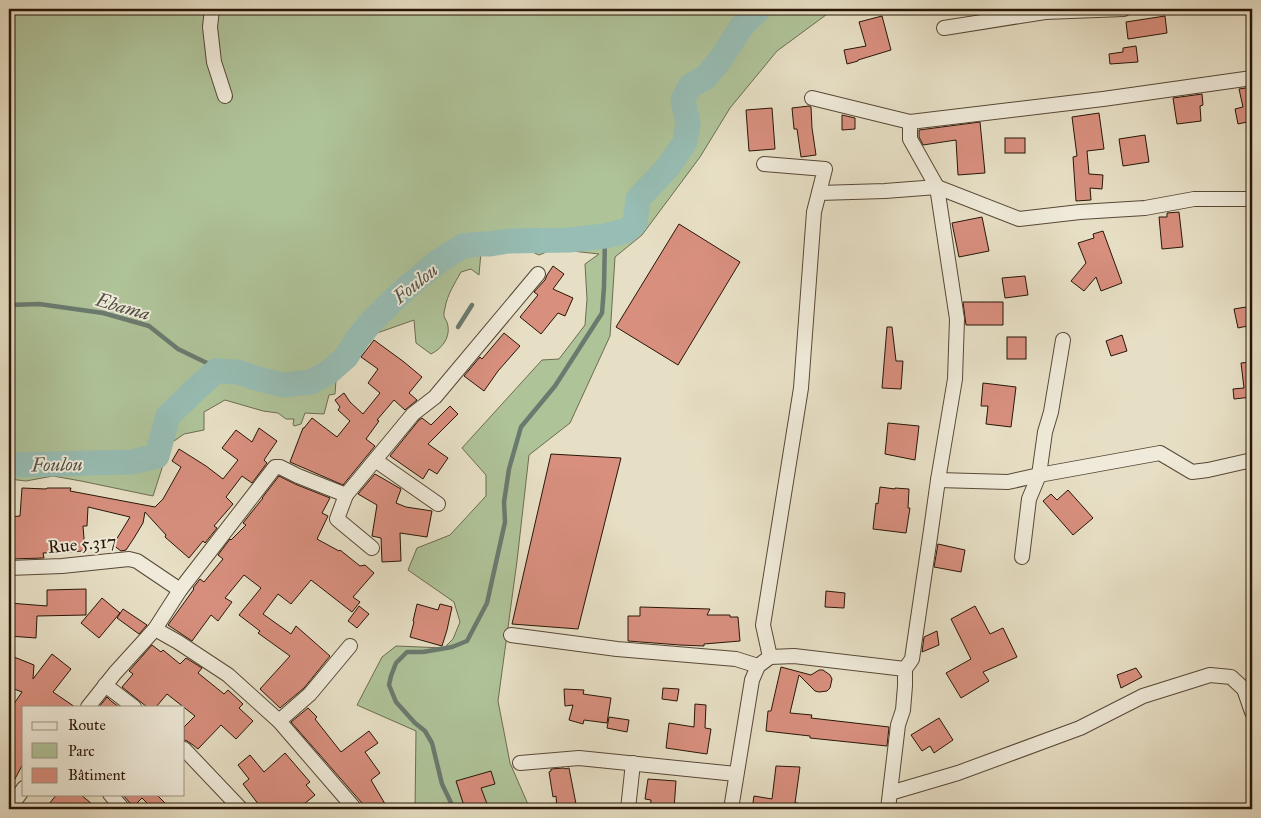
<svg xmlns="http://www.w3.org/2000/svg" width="1261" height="818" font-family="'IM FELL Great Primer',serif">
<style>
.green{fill:#afc399;stroke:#6c6c50}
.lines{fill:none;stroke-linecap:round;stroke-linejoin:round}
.stream{stroke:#6b7a6f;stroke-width:4.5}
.river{stroke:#97bdb4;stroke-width:25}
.building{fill:#d88f7e;stroke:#281607}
.minor-casing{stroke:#584836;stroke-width:16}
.minor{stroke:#efead9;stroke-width:14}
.labels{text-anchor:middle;stroke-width:4;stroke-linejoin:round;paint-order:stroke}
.street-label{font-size:18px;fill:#281607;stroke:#efead9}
.water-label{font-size:19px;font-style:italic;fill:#4f5044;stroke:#efead9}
</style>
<rect width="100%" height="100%" fill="#e7dfc5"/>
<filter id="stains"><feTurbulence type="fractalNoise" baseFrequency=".004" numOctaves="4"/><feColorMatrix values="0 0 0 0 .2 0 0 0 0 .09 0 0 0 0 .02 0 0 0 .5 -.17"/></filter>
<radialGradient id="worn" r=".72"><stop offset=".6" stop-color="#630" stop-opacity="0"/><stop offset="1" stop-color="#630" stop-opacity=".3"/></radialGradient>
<path class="green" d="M9,9H834L777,51L730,108L700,157L642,235L615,257L610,336L570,423L529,455L517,561L498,701L510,763L530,809H415L416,731L357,705L382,657L396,646L444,648L453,639L460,622L454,602L408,570L417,548L450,535L486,496V475L462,448L542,360L559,359L585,325L587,299L585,264L599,254L554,249L539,255L522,247L481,252L479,275L471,269L461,272C455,283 447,295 445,308C442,320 446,316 448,326C450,339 441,349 431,354L416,343L414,320L363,338L350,354L347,362L336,380L335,394L329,395L324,414L305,413L301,424L294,426L293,424L294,419H286L278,413L263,411L225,400L204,412V430L184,434L167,446L163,465L153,496L81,481L53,476L26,481L9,479Z"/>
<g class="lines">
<g class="stream">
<polyline points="9,305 39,304 103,313 149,326 178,349 211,365 216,371"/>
<polyline points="458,327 472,305"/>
<polyline points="454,809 442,784 432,743 425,731 415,723 396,702 389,685 391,676 396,663 407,652 423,652 452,647 467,641 487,603 505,522 504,502 509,469 521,427 555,386 602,313 604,287 605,236"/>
</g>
<polyline class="river" points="9,465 132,462 157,456 168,416 195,390 216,371 238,372 252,377 283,385 311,382 329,372 346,357 358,338 373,320 405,289 439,261 463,246 479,244 490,244 508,241 569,240 605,236 626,231 635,223 638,199 668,167 685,142 688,123 683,100 690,86 706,77 720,60 742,26 759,9"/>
</g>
<g class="building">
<polygon points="882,16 891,50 858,60 858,61 847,64 844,50 866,46 859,22"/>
<polygon points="1165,16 1167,33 1128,39 1126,22"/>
<polygon points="1136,46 1138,62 1110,64 1109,54 1123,52 1123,48"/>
<polygon points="1252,87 1252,126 1248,126 1247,122 1238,124 1235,109 1243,107 1239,89"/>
<polygon points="1202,94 1203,105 1200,106 1201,121 1177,124 1173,98"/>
<polygon points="809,106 811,107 812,128 816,155 801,157 797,129 794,129 792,108"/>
<polygon points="772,108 775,149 749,151 746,110"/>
<polygon points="1099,113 1104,149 1087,151 1089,174 1103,175 1102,189 1090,188 1091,200 1076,201 1073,157 1077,156 1072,117"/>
<polygon points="842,115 855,118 855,129 842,130"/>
<polygon points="980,122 985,173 958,175 956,140 923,145 919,137 919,130"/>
<polygon points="1145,135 1149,162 1123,166 1119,139"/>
<rect x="1005" y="138" width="20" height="15"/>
<polygon points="1179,212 1183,247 1162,249 1159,217 1167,217 1167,213"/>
<polygon points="982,217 989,251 959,257 952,223"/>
<polygon points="679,224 740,262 678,365 616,327"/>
<polygon points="1103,231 1122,283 1101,291 1096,277 1084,291 1071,281 1086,263 1078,243 1094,238 1093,234"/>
<polygon points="553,266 564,274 553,289 573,298 565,316 558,313 541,334 520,317 538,295 534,292 545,280 547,275"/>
<polygon points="1025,276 1028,295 1005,298 1002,278"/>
<polygon points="963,302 1003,302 1003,325 966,325"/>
<polygon points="1252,306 1252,325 1238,328 1234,309"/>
<polygon points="887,327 892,327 896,361 903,361 901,389 882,388"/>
<polygon points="504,333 520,346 498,371 484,391 464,376 480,357 482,359"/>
<polygon points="1122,335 1127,351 1111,356 1106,341"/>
<rect x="1007" y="337" width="19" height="22"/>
<polygon points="374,340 404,362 422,377 409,393 417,400 405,410 394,400 377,420 379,421 366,439 375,446 343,485 290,462 303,428 304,428 312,418 337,437 350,421 338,410 340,407 335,400 344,393 350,402 363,414 380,393 368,383 378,369 361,357"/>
<polygon points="1252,362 1252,397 1234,399 1233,389 1244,388 1241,363"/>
<polygon points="983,383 1016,387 1011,427 986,424 988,406 981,406"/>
<polygon points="450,406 458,414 428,444 448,458 437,474 429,469 423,479 390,456 419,420 422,418 431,425"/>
<polygon points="888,423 919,426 915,460 885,454"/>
<polygon points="259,428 277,441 264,460 267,463 252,483 242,476 226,497 233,504 214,526 217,528 205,543 203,541 189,558 165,537 166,535 145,512 143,523 134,538 126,550 121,551 113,545 130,517 88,507 87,526 83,526 85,551 43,553 44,558 9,559 9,517 20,516 22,488 46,489 47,488 71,488 70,491 155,507 163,499 181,467 172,461 179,449 206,466 223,479 238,460 222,448 236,430 252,442"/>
<polygon points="551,454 621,458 578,629 512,624"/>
<polygon points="375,474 401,489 396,503 406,507 432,511 427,537 400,533 401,561 382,562 381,538 372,536 377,505 358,494"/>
<polygon points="279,476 295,484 330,498 322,513 328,516 317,539 339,551 340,550 360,566 365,565 374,573 353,597 360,602 352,612 311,580 291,604 278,594 263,614 291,634 296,626 330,656 304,688 280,708 260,689 290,656 258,633 260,631 239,615 261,588 244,575 225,598 232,602 218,621 211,615 192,641 168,625 194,589 193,588 200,579 204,582 223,559 218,555 230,539 231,540 246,525 243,523 263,498 262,498"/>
<polygon points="880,487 895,489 895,488 909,489 908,508 910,508 906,533 873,529 876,503 878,504"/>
<polygon points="1068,490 1093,518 1073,535 1043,501 1051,494 1057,500"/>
<polygon points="938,544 965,550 961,572 934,567"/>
<polygon points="86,589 86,615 37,616 36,638 9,636 9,603 47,606 47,590"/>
<polygon points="826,591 845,593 844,608 825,607"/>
<polygon points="102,598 120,613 99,638 81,623"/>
<polygon points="417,604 438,610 440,604 452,607 447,630 442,646 410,637 414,622 413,621"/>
<polygon points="359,606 369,614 357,628 348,621"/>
<polygon points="975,606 990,634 1003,628 1017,657 983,672 989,681 961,698 946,673 971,659 951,619"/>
<polygon points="640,607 710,609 707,615 730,615 730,617 738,617 740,641 704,644 704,646 680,645 628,641 628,616 640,616"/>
<polygon points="123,609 147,625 139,634 117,618"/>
<polygon points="937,631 939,645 922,652 924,637"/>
<polygon points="152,645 161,652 163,650 180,664 186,658 202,668 198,673 224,694 228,690 243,704 239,708 253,721 236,739 221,725 198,749 193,745 187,741 184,740 184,727 195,716 167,694 156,707 147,707 122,687 133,674 129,671"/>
<polygon points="52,654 71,669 53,692 75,707 24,707 24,762 9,790 9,711 22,692 9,687 9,655 34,665 33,679"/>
<polygon points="781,667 811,675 819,670 823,670 830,675 832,679 830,688 827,691 819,692 815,691 799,675 790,713 812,715 811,718 889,727 887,746 810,738 810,736 766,731 768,711 771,711"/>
<polygon points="1136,668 1142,677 1121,688 1117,675"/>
<polygon points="663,688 679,689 677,701 662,699"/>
<polygon points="564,689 584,690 583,694 611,698 607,723 584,720 583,724 569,720 573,705 565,706"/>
<polygon points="107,697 111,701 119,707 99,707"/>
<polygon points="695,704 706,705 705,728 711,729 707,754 666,748 669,723 694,727"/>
<polygon points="308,708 317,717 315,719 341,752 369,731 378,743 365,752 380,773 371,780 388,809 364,809 362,803 291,722"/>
<polygon points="609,717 629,720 627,732 607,728"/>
<polygon points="939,718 953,740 934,753 930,746 922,751 911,735"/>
<polygon points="285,753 310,782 306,785 315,795 298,809 262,809 243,784 249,779 238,765 250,755 264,772"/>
<polygon points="776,766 800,767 795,803 798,803 797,809 752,809 754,796 772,799"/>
<polygon points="564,768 565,769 569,768 577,809 557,809 556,796 553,797 549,772 551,771 551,769"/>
<polygon points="491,771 495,784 481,788 489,809 465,809 456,781"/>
<polygon points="648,779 676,781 674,809 650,809 651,800 645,799"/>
<polygon points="57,794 80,794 98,809 45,809"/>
<polygon points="122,794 156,794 171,809 153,809 142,798 132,808 130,803"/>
</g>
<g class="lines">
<defs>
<g id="minor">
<polyline points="212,9 210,27 214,62 225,96"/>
<polyline points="944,28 1045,12 1124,9"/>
<polyline points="812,98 910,122 1103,99 1252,78"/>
<polyline points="764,164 825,169 814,212 801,388 763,625 770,657"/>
<polyline points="819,193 885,191 937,187 1019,219 1080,212 1145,208 1194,199 1252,199"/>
<polyline points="375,460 438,504"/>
<polyline points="938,480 1008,482 1039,475 1160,453 1192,472 1208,470 1252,460"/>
<polyline points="372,548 337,519 346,495 375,460 413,414 435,397 538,274"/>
<polyline points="1022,557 1029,499 1039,475 1045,432 1051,412 1063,340"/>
<polyline points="9,568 62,566 129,559 137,561 180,590"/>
<polyline points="155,629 178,642 228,675 279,721 355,809"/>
<polyline points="511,635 617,649 736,659 758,666"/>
<polyline points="905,669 912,659 931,530 938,480 955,379 957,319 937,187 910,139 910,122"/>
<polyline points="105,685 134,707"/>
<polyline points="88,707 115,673 155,629 180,590 275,467 280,467 298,476 346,495"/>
<polyline points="279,721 310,694 350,646"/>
<polyline points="184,749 241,809"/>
<polyline points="520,763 579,758 736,774"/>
<polyline points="890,793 958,773 1080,728 1143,696 1210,675 1231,677 1244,689 1252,712"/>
<polyline points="110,794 123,809"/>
<polyline points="9,809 24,788"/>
<polyline points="628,809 633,763"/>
<polyline points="731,809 752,680 758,666 770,657 794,656 905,669 905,686 903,710 898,725 888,809"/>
</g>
</defs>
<use href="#minor" class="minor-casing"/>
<use href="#minor" class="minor"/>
</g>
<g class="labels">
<g class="street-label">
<text transform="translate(82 544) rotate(-5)" y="6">Rue 5.317</text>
</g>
<g class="water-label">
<text transform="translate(415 283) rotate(-39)" y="7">Foulou</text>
<text transform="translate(123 306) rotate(16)" y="7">Ebama</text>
<text transform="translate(57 464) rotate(-1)" y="7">Foulou</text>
</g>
</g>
<rect width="1261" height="818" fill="none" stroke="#e7dfc5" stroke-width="30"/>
<rect x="10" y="10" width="1241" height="798" fill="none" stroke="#281607" stroke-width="2.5"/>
<rect x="15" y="15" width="1231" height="788" fill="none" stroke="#281607"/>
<rect x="22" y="706" width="162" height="90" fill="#efead9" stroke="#9f9585"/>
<rect x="32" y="722" width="25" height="8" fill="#efead9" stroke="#9f9585"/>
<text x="68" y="730" font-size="15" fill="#281607">Route</text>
<rect x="32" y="743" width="25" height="15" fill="#afc399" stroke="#9f9585"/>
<text x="68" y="756" font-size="15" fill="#281607">Parc</text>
<rect x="32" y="768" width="25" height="15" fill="#d88f7e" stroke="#9f9585"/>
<text x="68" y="780" font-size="15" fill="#281607">Bâtiment</text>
<rect width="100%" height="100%" filter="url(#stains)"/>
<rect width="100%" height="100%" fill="url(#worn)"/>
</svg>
